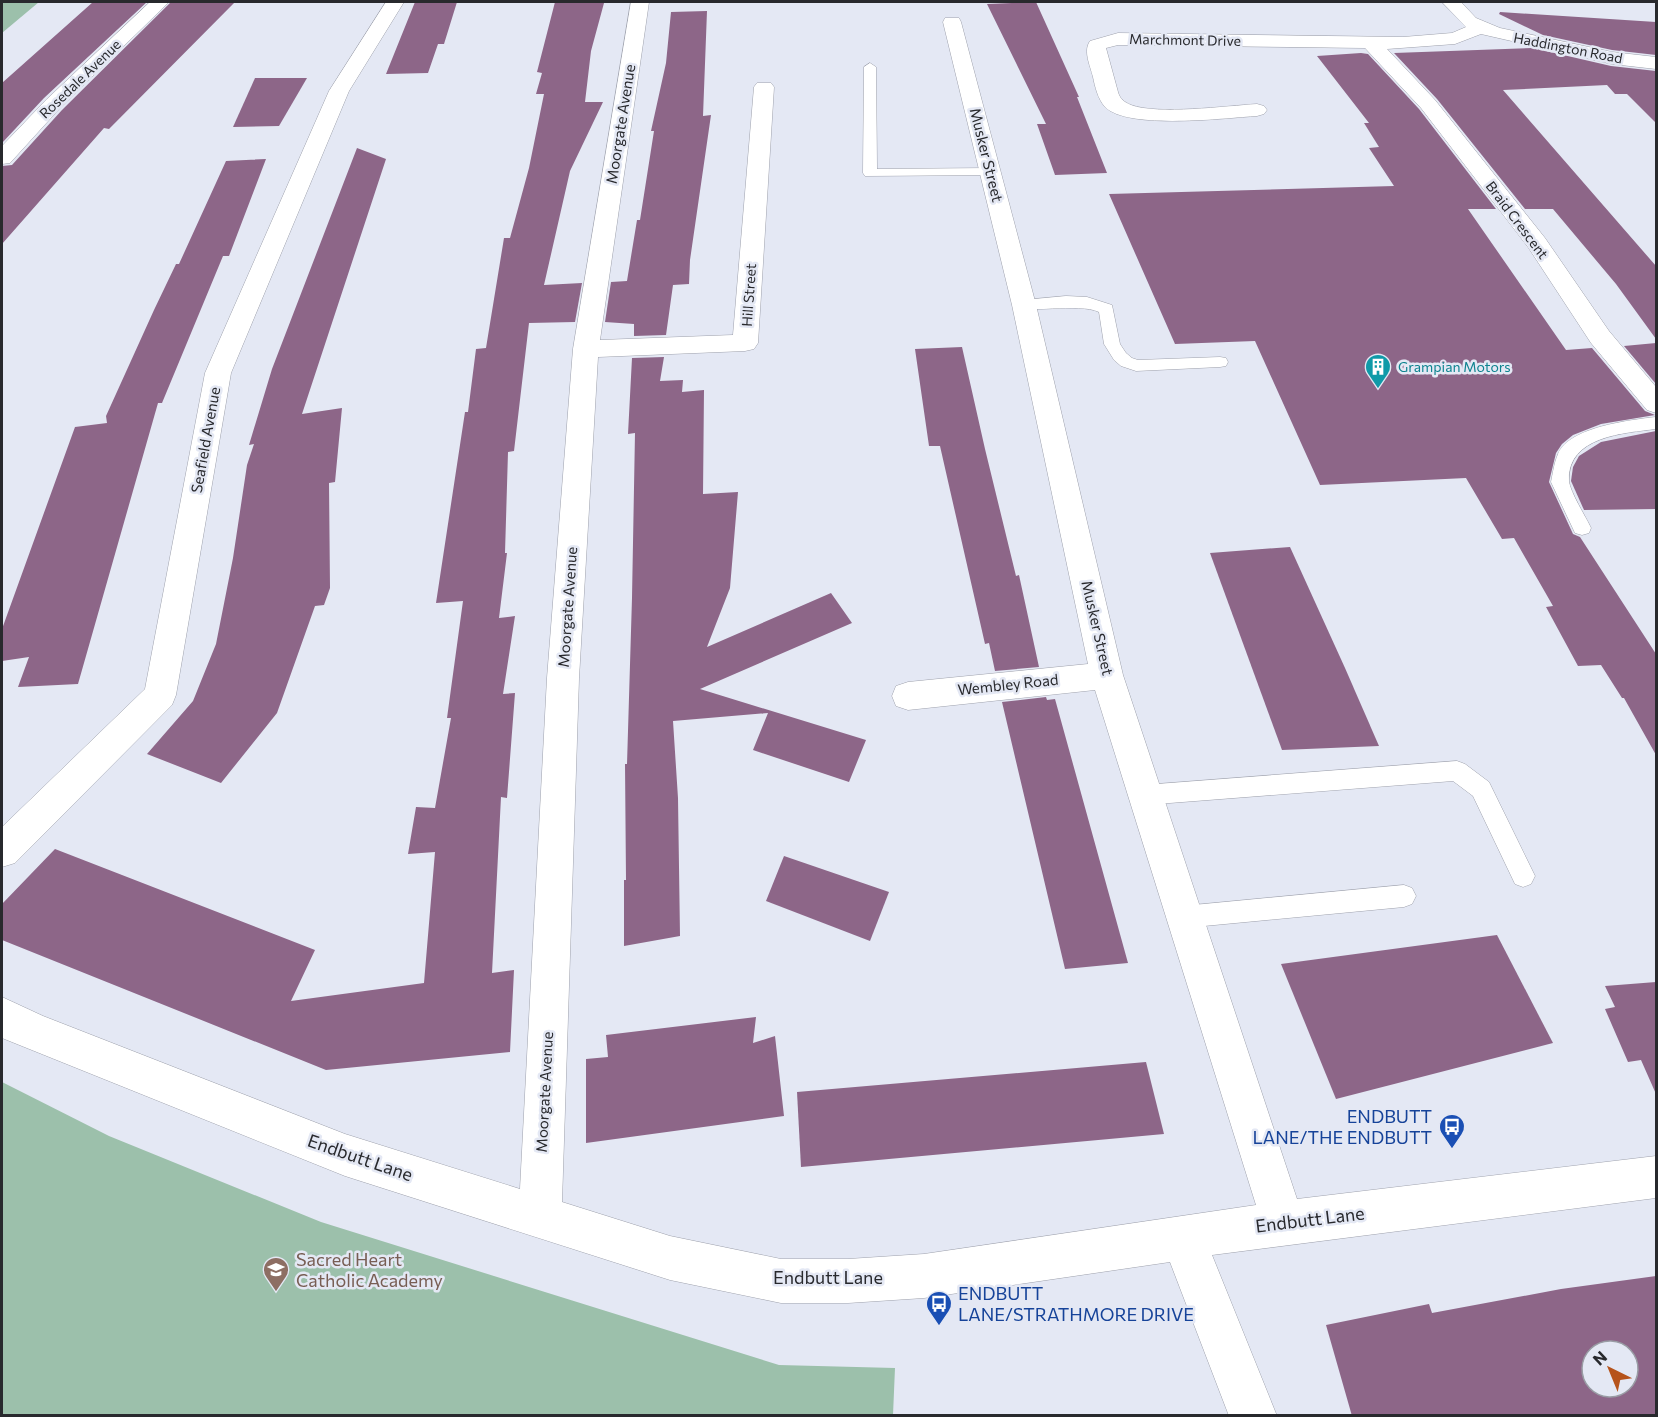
<svg xmlns="http://www.w3.org/2000/svg" width="1658" height="1417" font-family="Commissioner,sans-serif">
<style>
.green{fill:#9cc0ab}
.building{fill:#8d6688;fill-rule:evenodd}
.lines{fill:none;stroke-linecap:round;stroke-linejoin:round}
.lane-casing{stroke:#9ea1ac;stroke-width:1}
.street-casing{stroke:#9ea1ac;stroke-width:1}
.lane{fill:#fff;fill-rule:evenodd}
.street{fill:#fff;fill-rule:evenodd}
.labels{text-anchor:middle;stroke-width:5;stroke-linejoin:round;paint-order:stroke}
.far-street-label{font-size:14px;fill:#28292d;stroke:#e4e8f4}
.far-culture-label{font-size:14px;fill:#0d838f;stroke:#e4e8f4;text-anchor:start}
.street-label{font-size:15px;fill:#28292d;stroke:#e4e8f4}
.near-transit-label{font-size:18px;fill:#164399;stroke:#e4e8f4;text-anchor:end}
.near-street-label{font-size:18px;fill:#28292d;stroke:#e4e8f4}
.near-education-label{font-size:18px;fill:#785e54;stroke:#e4e8f4;text-anchor:start}
</style>
<rect width="100%" height="100%" fill="#e4e8f4"/>
<g class="green">
<polygon points="2,2 39,2 2,33"/>
<polygon points="2,1082 109,1136 321,1222 779,1365 895,1368 893,1415 2,1415"/>
</g>
<g class="building">
<polygon points="93,2 147,2 44,98 2,143 2,83"/>
<polygon points="171,2 235,2 109,129 104,128 2,244 2,166 12,165 62,110"/>
<polygon points="415,2 457,2 444,44 438,44 428,73 386,74"/>
<polygon points="555,2 604,3 591,51 585,102 603,102 570,171 544,285 582,283 575,322 529,323 514,451 508,452 505,553 507,553 499,618 515,616 503,694 515,693 507,798 501,797 492,973 514,970 510,1052 326,1070 2,940 2,904 55,849 315,950 291,1001 424,983 435,852 408,854 416,807 435,808 451,718 447,718 463,601 436,603 465,412 468,412 476,349 486,348 504,238 510,238 529,168 544,94 536,94 542,73 537,72"/>
<polygon points="1036,2 1079,97 1077,97 1107,173 1055,175 1037,124 1046,124 987,4"/>
<polygon points="707,11 703,116 711,115 690,260 689,284 673,285 666,335 634,336 634,324 605,322 611,282 627,281 637,220 640,220 654,131 651,131 666,63 671,12"/>
<polygon points="1500,12 1656,22 1656,55 1612,50 1543,35 1499,14"/>
<polygon points="1533,48 1611,66 1656,71 1656,123 1627,94 1615,94 1607,85 1503,90 1656,266 1656,339 1616,284 1553,209 1525,209 1437,99 1394,53"/>
<polygon points="1361,53 1368,54 1419,109 1496,209 1468,209 1566,350 1592,348 1645,411 1655,415 1601,424 1573,435 1562,444 1556,453 1549,482 1573,534 1580,537 1656,654 1656,755 1624,698 1622,698 1601,665 1578,666 1546,607 1553,606 1514,538 1502,539 1466,478 1320,485 1255,341 1175,344 1109,194 1394,186 1369,148 1379,147 1364,123 1369,123 1317,56"/>
<polygon points="255,78 307,78 279,126 233,127"/>
<polygon points="357,148 386,159 302,414 342,408 335,482 329,483 330,588 324,605 315,606 277,713 221,783 147,754 193,701 216,644 233,558 247,465 254,444 249,445 272,369"/>
<polygon points="266,159 229,256 223,256 162,403 158,403 78,684 18,687 29,657 2,661 2,629 75,427 107,423 106,416 154,310 176,264 179,264 226,161"/>
<polygon points="1656,343 1656,384 1624,346"/>
<polygon points="962,347 985,449 1016,576 1019,575 1039,667 995,671 989,643 985,644 940,446 929,446 915,349"/>
<polygon points="664,357 660,381 683,380 682,392 704,390 703,494 738,492 730,588 707,647 831,593 852,623 700,689 866,740 849,782 753,750 768,713 673,721 678,798 680,936 624,946 624,880 626,880 625,764 627,764 632,598 635,433 628,434 632,358"/>
<polygon points="1656,431 1656,509 1584,510 1571,481 1573,467 1579,456 1601,442"/>
<polygon points="1290,547 1345,668 1379,746 1282,750 1210,553"/>
<polygon points="1046,697 1047,700 1055,699 1128,963 1065,969 1002,702"/>
<polygon points="784,856 889,892 870,941 766,901"/>
<polygon points="1497,935 1553,1043 1336,1099 1281,964"/>
<polygon points="1656,982 1656,1094 1641,1060 1628,1062 1605,1009 1615,1007 1605,986"/>
<polygon points="756,1017 753,1043 775,1036 784,1116 586,1143 586,1059 608,1057 606,1035"/>
<polygon points="1146,1062 1164,1134 801,1167 797,1092"/>
<path d="M1656,1276V1416H1352L1326,1325L1429,1304L1432,1313L1561,1289ZM1592,1351H1628V1387H1592Z"/>
</g>
<g class="lines">
<defs>
<g id="lane">
<polygon points="870,63 876,67 877,169 990,168 995,169 997,172 995,175 865,176 863,173 864,67"/>
<path d="M1066,296L1087,297L1112,305L1120,344L1126,353L1132,358L1138,360L1220,357L1226,358L1228,362L1226,366L1220,367L1136,371L1121,366L1114,360L1104,344L1099,312C1078,302 1024,315 1016,305L1024,300Z"/>
<path d="M1656,417V429C1625,433 1567,436 1569,481C1570,492 1586,517 1591,528L1589,533L1582,535L1575,533L1551,482C1553,473 1554,463 1558,454C1569,427 1630,420 1656,417Z"/>
<polygon points="1457,761 1465,764 1489,782 1535,876 1531,884 1523,887 1515,884 1473,796 1453,781 1144,805 1136,802 1133,795 1136,788 1144,785"/>
<polygon points="1404,885 1412,888 1416,896 1412,904 1404,907 1183,928 1175,925 1171,917 1175,909 1183,906"/>
</g>
<g id="street">
<polygon points="150,2 169,2 60,108 10,163 2,164 2,146 46,100"/>
<polygon points="386,2 404,2 349,91 231,373 176,695 172,705 15,863 2,867 2,827 145,689 205,373 329,91"/>
<polygon points="631,2 649,2 600,340 733,335 754,87 757,83 771,83 774,87 758,343 754,349 745,351 598,357 579,678 562,1202 670,1236 781,1259 848,1259 924,1254 1256,1205 1095,690 908,710 896,706 892,696 896,686 908,682 1088,664 1012,305 943,22 945,18 959,18 961,22 1036,305 1123,675 1297,1199 1656,1156 1656,1198 1212,1255 1277,1416 1229,1416 1170,1262 924,1298 848,1303 781,1303 670,1280 345,1176 2,1038 2,997 43,1016 345,1134 520,1189 547,678 573,349"/>
<path d="M1442,2H1461L1476,18L1500,28L1612,52L1656,57V69L1612,64L1481,34L1455,44L1387,49L1435,100L1545,238L1609,331L1656,387V413L1647,410L1591,343L1528,247L1421,108L1365,48L1118,45L1106,48L1118,92C1120,99 1124,102 1131,105C1158,115 1226,106 1257,104L1264,106L1267,110L1264,114L1257,116C1225,118 1128,130 1105,107C1098,99 1095,87 1093,77C1090,65 1083,51 1090,41L1118,33L1403,37L1452,33L1466,27Z"/>
</g>
</defs>
<use href="#lane" class="lane-casing"/>
<use href="#street" class="street-casing"/>
<use href="#lane" class="lane"/>
<use href="#street" class="street"/>
</g>
<defs>
<symbol id="building-pin" viewBox="-11 -11 22 30"><path d="M0 17L-7.5 6A9.5 9.5 0 1 1 7.5 6Z" fill="#0f9aa8" stroke="#e4e8f4"/><path d="M-4-6H4V6H1V3H-1V6H-4ZM-2.5-4.3h1.7v1.8h-1.7ZM.8-4.3h1.7v1.8H.8ZM-2.5-1h1.7V.8h-1.7ZM.8-1h1.7V.8H.8Z" fill="#fff"/></symbol>
<symbol id="bus-pin" viewBox="-11 -11 22 30"><path d="M0 17L-7.5 6A9.5 9.5 0 1 1 7.5 6Z" fill="#1a4fb4" stroke="#e4e8f4"/><path d="M-5-6H5V4H4V6H2V4H-2V6H-4V4H-5ZM-3.5-4V0h7V-4ZM-3.5 1.2v1.5H-2V1.2ZM2 1.2v1.5H3.5V1.2Z" fill="#fff"/></symbol>
<symbol id="school-pin" viewBox="-11 -11 22 30"><path d="M0 17L-7.5 6A9.5 9.5 0 1 1 7.5 6Z" fill="#8d6e63" stroke="#e4e8f4"/><path d="M0-5L7-2L0 1L-7-2ZM-4 1L0 2.5L4 1V4Q0 6-4 4Z" fill="#fff"/></symbol>
</defs>
<g fill-rule="evenodd">
<use href="#building-pin" x="1363" y="352" width="30" height="40"/>
<use href="#bus-pin" x="1437" y="1112" width="30" height="40"/>
<use href="#school-pin" x="261" y="1255" width="30" height="40"/>
<use href="#bus-pin" x="924" y="1289" width="30" height="40"/>
</g>
<g class="labels">
<g class="far-street-label">
<text transform="translate(1185 40) rotate(1)" y="5">Marchmont Drive</text>
<text transform="translate(1568 48) rotate(11)" y="5">Haddington Road</text>
<text transform="translate(80 79) rotate(-44)" y="5">Rosedale Avenue</text>
<text transform="translate(1517 220) rotate(53)" y="5">Braid Crescent</text>
<text transform="translate(749 295) rotate(-86)" y="5">Hill Street</text>
</g>
<g class="far-culture-label">
<text x="1398" y="372">Grampian Motors</text>
</g>
<g class="street-label">
<text transform="translate(621 124) rotate(-81)" y="5">Moorgate Avenue</text>
<text transform="translate(986 155) rotate(76)" y="5">Musker Street</text>
<text transform="translate(206 440) rotate(-80)" y="5">Seafield Avenue</text>
<text transform="translate(568 607) rotate(-86)" y="5">Moorgate Avenue</text>
<text transform="translate(1097 628) rotate(77)" y="5">Musker Street</text>
<text transform="translate(1008 685) rotate(-6)" y="5">Wembley Road</text>
<text transform="translate(545 1092) rotate(-87)" y="5">Moorgate Avenue</text>
</g>
<g class="near-transit-label">
<text x="1432" y="1123">ENDBUTT<tspan x="1432" dy="21">LANE/THE ENDBUTT</tspan></text>
<text x="958" y="1300" text-anchor="start">ENDBUTT<tspan x="958" dy="21">LANE/STRATHMORE DRIVE</tspan></text>
</g>
<g class="near-street-label">
<text transform="translate(360 1158) rotate(19)" y="6">Endbutt Lane</text>
<text transform="translate(1310 1220) rotate(-7)" y="6">Endbutt Lane</text>
<text x="828" y="1284">Endbutt Lane</text>
</g>
<g class="near-education-label">
<text x="296" y="1266">Sacred Heart<tspan x="296" dy="21">Catholic Academy</tspan></text>
</g>
</g>
<rect width="1658" height="1417" fill="none" stroke="#28292d" stroke-width="6"/>
<g transform="translate(1610 1369) rotate(317)"><circle r="28" fill="#e4e8f4" stroke="#999ca4" stroke-width="1.5"/>
<path d="M0-4.5L10 22L0 15L-10 22Z" fill="#b6531b"/>
<text y="-9" font-size="16" font-weight="bold" text-anchor="middle" fill="#28292d">N</text>
</g>
</svg>
